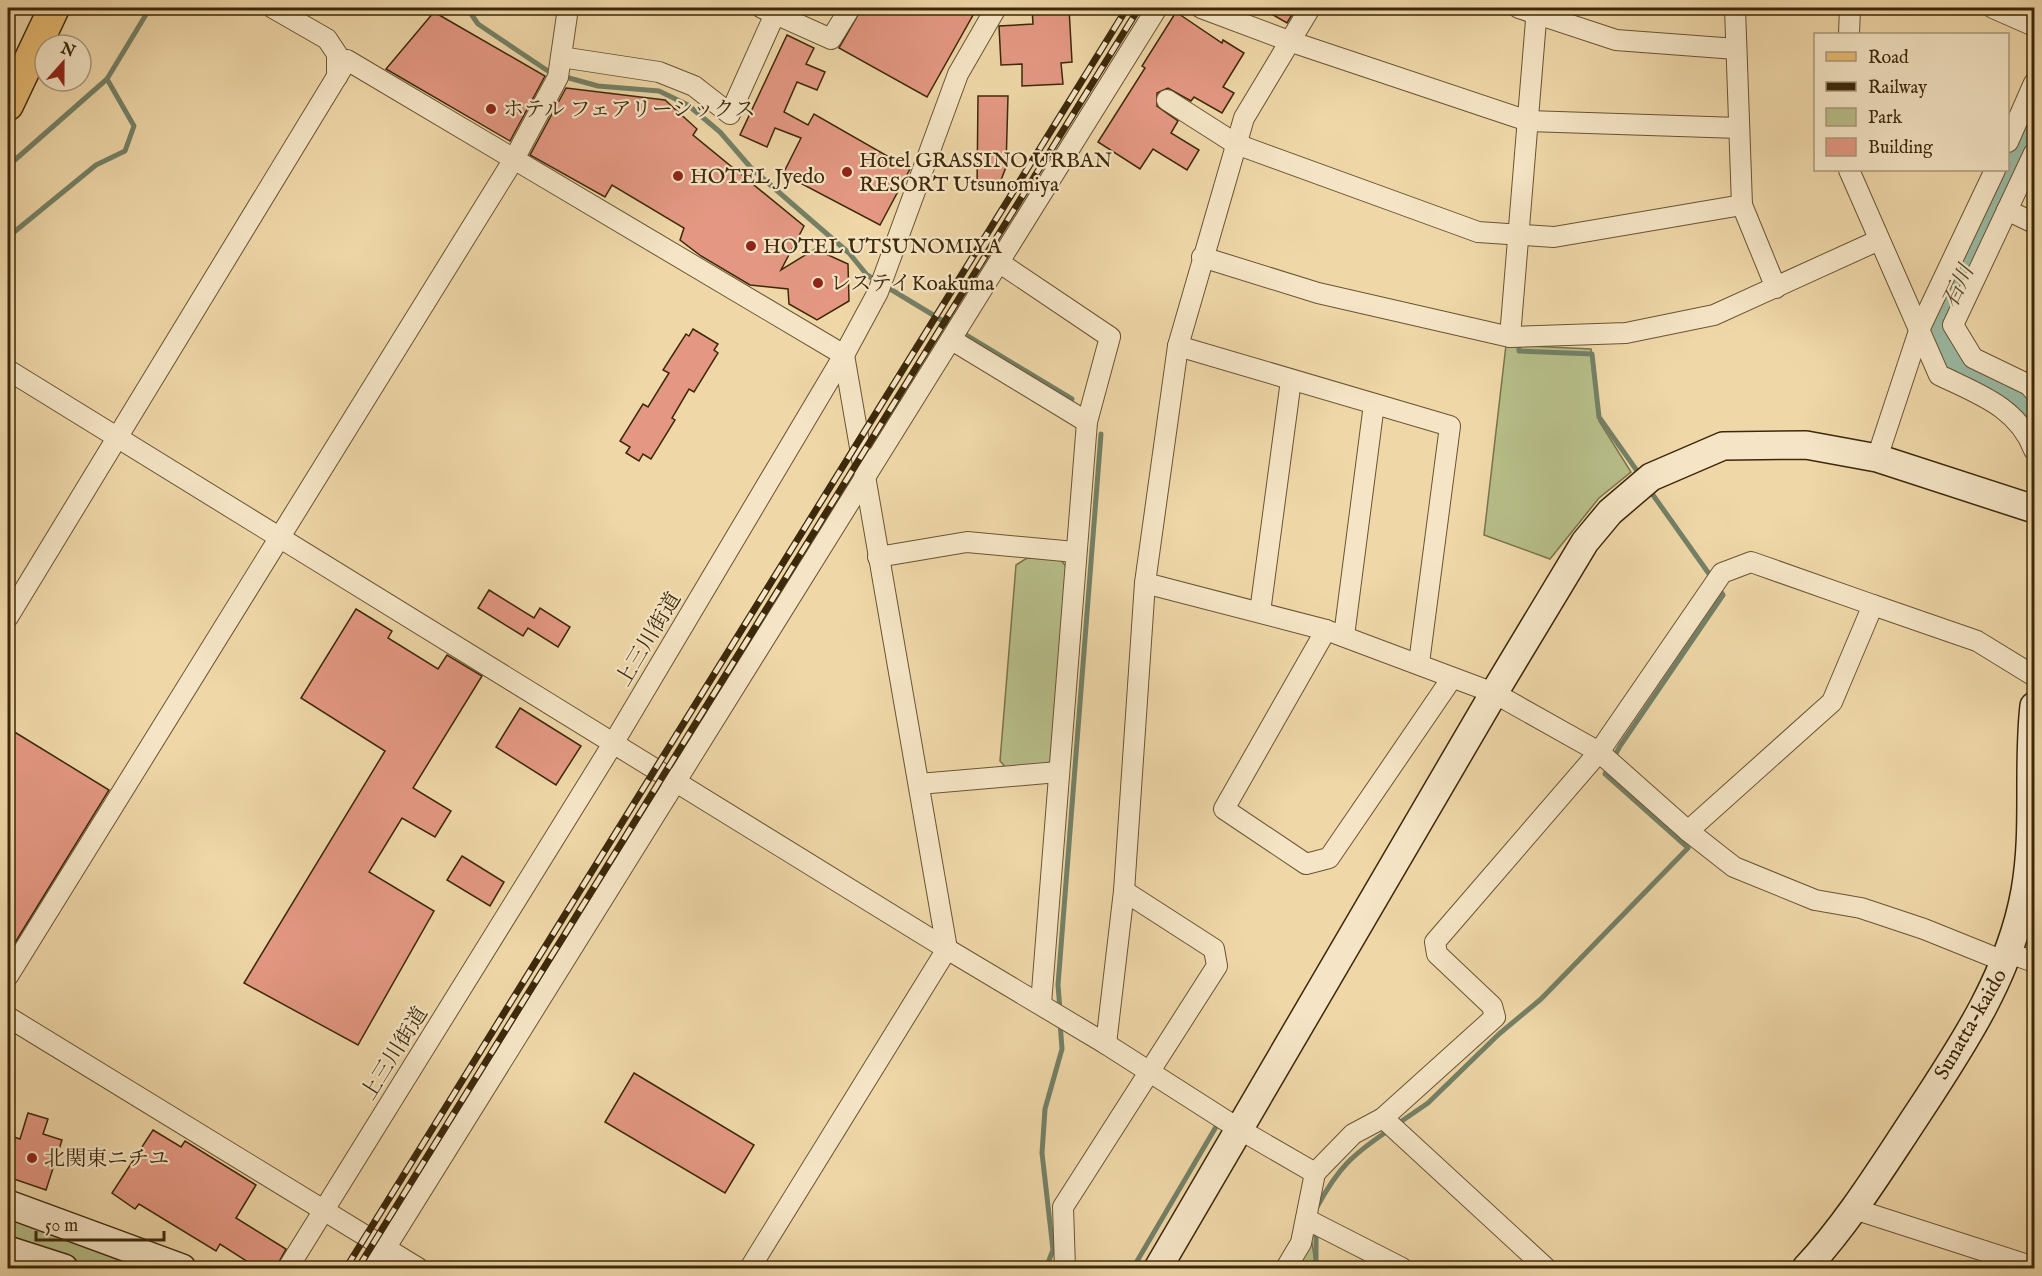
<svg xmlns="http://www.w3.org/2000/svg" width="2042" height="1276" font-family="'IM FELL English','Noto Serif JP',serif">
<style>
.green{fill:#b7be89;stroke:#7a734a;stroke-width:1.5}
.lines{fill:none;stroke-linecap:round;stroke-linejoin:round}
.stream{stroke:#748066;stroke-width:5}
.river{stroke:#9abaa4;stroke-width:30}
.building{fill:#e49883;stroke:#3c280a;stroke-width:1.5}
.street-casing{stroke:#695432;stroke-width:22}
.secondary-casing{stroke:#3c280a;stroke-width:30}
.primary-casing{stroke:#3c280a;stroke-width:33}
.street{stroke:#f5e5c6;stroke-width:20}
.secondary{stroke:#f5e5c6;stroke-width:27}
.primary{stroke:#e8bc74;stroke-width:30}
.rail-casing{stroke:#3c280a;stroke-width:7}
.rail{stroke:#f5e5c6;stroke-width:4.5;stroke-dasharray:14;stroke-linecap:butt}
.poi-dot{fill:#8f2418;stroke:#f5e5c6;stroke-width:2}
.labels{text-anchor:middle;stroke-width:4.5;stroke-linejoin:round;paint-order:stroke}
.poi-label{font-size:21px;fill:#3c280a;stroke:#f5e5c6;text-anchor:start}
.street-label{font-size:21px;fill:#3c280a;stroke:#f5e5c6}
.water-label{font-size:22px;font-style:italic;fill:#544c30;stroke:#f5e5c6}
</style>
<rect width="100%" height="100%" fill="#efd7a8"/>
<filter id="stains"><feTurbulence type="fractalNoise" baseFrequency=".00333" numOctaves="4"/><feColorMatrix values="0 0 0 0 .2 0 0 0 0 .09 0 0 0 0 .02 0 0 0 .5 -.17"/></filter>
<radialGradient id="worn" r=".72"><stop offset=".6" stop-color="#630" stop-opacity="0"/><stop offset="1" stop-color="#630" stop-opacity=".3"/></radialGradient>
<g class="green">
<polygon points="1506,345 1591,349 1599,421 1631,472 1599,498 1550,559 1484,535"/>
<polygon points="1027,558 1060,559 1068,569 1053,760 1045,767 1009,771 1000,761 1016,565"/>
<polygon points="8,1214 156,1268 97,1268 8,1240"/>
<polygon points="1312,1243 1316,1268 1297,1268"/>
</g>
<g class="lines">
<g class="stream">
<polyline points="467,8 478,24 551,73 598,86 659,91 688,105 720,132 752,169 849,253 867,275 953,327"/>
<polyline points="8,166 107,79 150,8"/>
<polyline points="8,237 96,165 125,151 134,126 107,79"/>
<polyline points="961,332 1072,399"/>
<polyline points="1519,341 1519,351 1592,354 1599,417 1640,475"/>
<polyline points="1648,488 1712,578"/>
<polyline points="1060,1010 1058,985 1101,434"/>
<polyline points="1396,1125 1428,1103 1499,1034 1541,999 1688,848 1605,774 1620,746 1723,595 1717,586"/>
<path d="M1317,1207C1338,1168 1352,1155 1389,1130"/>
<polyline points="1316,1228 1316,1268"/>
<polyline points="1046,1268 1053,1250 1042,1153 1045,1109 1062,1049 1060,1022"/>
<polyline points="1133,1268 1220,1120"/>
</g>
<polyline class="river" points="2034,118 1940,322 1940,346 1961,367 2017,395 2034,418"/>
</g>
<g class="building">
<polygon points="862,8 977,8 927,97 839,48"/>
<polygon points="1032,8 1069,8 1072,62 1061,63 1063,84 1022,86 1022,64 1001,65 999,26 1033,24"/>
<polygon points="1261,8 1296,8 1287,23"/>
<polygon points="434,12 545,76 510,141 386,69"/>
<polygon points="1176,12 1222,43 1223,40 1244,53 1223,87 1234,93 1222,113 1194,97 1191,101 1168,88 1157,93 1157,106 1178,121 1171,133 1199,150 1187,170 1153,149 1140,169 1098,142 1145,68 1142,66"/>
<polygon points="787,35 814,48 806,64 825,72 817,90 797,82 784,112 808,125 814,114 910,169 880,225 783,174 801,138 775,128 767,147 740,135"/>
<polygon points="566,88 665,100 697,129 693,135 804,226 781,270 815,249 848,264 849,301 817,320 789,304 788,289 750,285 701,256 680,240 684,228 612,185 605,197 530,155"/>
<polygon points="978,96 1008,96 1006,167 998,188 977,189"/>
<polygon points="693,329 718,344 714,350 718,353 694,392 689,389 672,418 675,420 651,459 643,454 639,461 626,453 630,447 620,441 643,404 648,407 669,373 663,370 686,334 689,336"/>
<polygon points="489,590 534,618 540,608 570,627 558,647 528,628 523,636 478,608"/>
<polygon points="356,609 392,631 388,638 438,669 447,655 482,676 413,788 451,811 435,837 402,818 369,872 434,911 358,1045 244,983 385,751 301,698"/>
<polygon points="520,708 581,746 556,785 496,747"/>
<polygon points="8,728 109,790 8,954"/>
<polygon points="462,856 504,882 490,906 447,880"/>
<polygon points="634,1073 754,1145 725,1193 605,1122"/>
<polygon points="28,1113 48,1119 43,1134 62,1140 46,1190 8,1177 8,1135 20,1139"/>
<polygon points="153,1130 181,1147 185,1141 256,1185 236,1218 286,1249 275,1269 259,1269 220,1244 216,1251 139,1204 135,1209 112,1193"/>
</g>
<g class="lines">
<defs>
<g id="street">
<polyline points="273,8 327,39 337,54 337,77"/>
<polyline points="762,8 831,39 850,8"/>
<polyline points="1201,8 1289,41 1528,121 1739,128"/>
<polyline points="1310,8 1244,118 1178,346 1145,583 1124,891 1106,1044 1239,1129 1315,1173 1353,1134 1383,1118 1495,1017 1492,1006 1437,954 1435,942 1599,752 1722,573 1751,562 1873,605"/>
<polyline points="1519,8 1616,40 1736,49"/>
<polyline points="1735,8 1742,205 1776,288"/>
<polyline points="1993,8 2034,26"/>
<polyline points="1849,34 1850,8"/>
<polyline points="561,57 659,72 694,86 730,114 775,14"/>
<polyline points="1167,100 1236,144 1478,232 1554,237 1742,205"/>
<polyline points="2008,142 2034,83"/>
<polyline points="2034,153 1953,325 1973,358 2029,385 2034,391"/>
<path d="M1849,170L1939,375C1978,394 2018,407 2034,450"/>
<polyline points="2007,210 2034,223"/>
<polyline points="1202,257 1318,293 1510,337 1626,333 1714,315 1879,240"/>
<polyline points="1000,263 1110,337 1087,422"/>
<polyline points="1510,337 1537,8"/>
<polyline points="952,340 1087,422 1041,1004"/>
<polyline points="1178,346 1450,426 1419,663"/>
<polyline points="8,370 947,949 750,1268"/>
<polyline points="1877,458 1920,328 1995,170"/>
<polyline points="878,557 967,542 1075,552"/>
<polyline points="1145,583 1326,630 1494,693 1599,752 1688,831 1734,867 1815,900 1861,908 1924,929 2006,962"/>
<polyline points="1260,612 1291,380"/>
<polyline points="8,617 347,60 844,355 947,949 1106,1044"/>
<polyline points="1326,630 1224,809 1306,864 1329,858 1452,678"/>
<polyline points="1344,636 1374,404"/>
<polyline points="919,784 1058,772"/>
<polyline points="1688,831 1832,702 1873,605 1977,641 2034,676"/>
<polyline points="2009,953 2034,962"/>
<polyline points="8,976 514,159 558,77 568,8"/>
<polyline points="8,1017 418,1268"/>
<polyline points="1383,1118 1546,1268"/>
<polyline points="1854,1209 2034,1267"/>
<polyline points="1306,1219 1402,1268"/>
<polyline points="288,1268 614,742 844,355 878,292 958,74 996,8"/>
<polyline points="373,1268 1157,8"/>
<polyline points="1065,1268 1063,1207 1217,966 1214,949 1124,891"/>
<polyline points="1286,1268 1301,1243 1315,1173"/>
</g>
<g id="secondary">
<polyline points="8,1204 182,1268"/>
<polyline points="8,1250 64,1268"/>
<polyline points="1158,1268 1494,693 1585,542 1610,512 1651,477 1723,446 1806,445 1877,458 2034,509"/>
<path d="M1806,1268C1844,1227 1874,1180 1905,1133C1954,1058 2009,981 2025,891C2036,830 2027,768 2034,706"/>
</g>
<polyline id="primary" points="8,105 54,8"/>
</defs>
<use href="#street" class="street-casing"/>
<use href="#secondary" class="secondary-casing"/>
<use href="#primary" class="primary-casing"/>
<use href="#street" class="street"/>
<use href="#secondary" class="secondary"/>
<use href="#primary" class="primary"/>
<defs>
<g id="rail">
<polyline points="346,1268 1127,8"/>
<polyline points="358,1268 1139,8"/>
</g>
</defs>
<use href="#rail" class="rail-casing"/>
<use href="#rail" class="rail"/>
</g>
<g class="poi-dot">
<circle cx="491" cy="109" r="6"/>
<circle cx="847" cy="172" r="6"/>
<circle cx="678" cy="176" r="6"/>
<circle cx="751" cy="246" r="6"/>
<circle cx="818" cy="283" r="6"/>
<circle cx="32" cy="1158" r="6"/>
</g>
<g class="labels">
<g class="poi-label">
<text x="503" y="116">ホテル フェアリーシックス</text>
<text x="859" y="167">Hotel GRASSINO URBAN<tspan x="859" dy="24">RESORT Utsunomiya</tspan></text>
<text x="690" y="183">HOTEL Jyedo</text>
<text x="763" y="253">HOTEL UTSUNOMIYA</text>
<text x="830" y="290">レステイKoakuma</text>
<text x="44" y="1165">北関東ニチユ</text>
</g>
<g class="street-label">
<text transform="translate(648 639) rotate(-59)" y="7">上三川街道</text>
<text transform="translate(1970 1024) rotate(-60)" y="7">Sunatta-kaido</text>
<text transform="translate(394 1053) rotate(-58)" y="7">上三川街道</text>
</g>
<g class="water-label">
<text transform="translate(1957 286) rotate(-65)" y="8">石川</text>
</g>
</g>
<rect width="2042" height="1276" fill="none" stroke="#efd7a8" stroke-width="30"/>
<rect x="9" y="9" width="2024" height="1258" fill="none" stroke="#3c280a" stroke-width="3"/>
<rect x="15" y="15" width="2012" height="1246" fill="none" stroke="#3c280a" stroke-width="1.5"/>
<rect x="1814" y="33" width="195" height="138" fill="#f5e5c6" stroke="#ab997b" stroke-width="1.5"/>
<rect x="1826" y="52" width="30" height="9" fill="#e8bc74" stroke="#ab997b" stroke-width="1.5"/>
<text x="1868" y="63" font-size="18" fill="#3c280a">Road</text>
<rect x="1826" y="82" width="30" height="9" fill="#3c280a" stroke="#ab997b" stroke-width="1.5"/>
<text x="1868" y="93" font-size="18" fill="#3c280a">Railway</text>
<rect x="1826" y="108" width="30" height="18" fill="#b7be89" stroke="#ab997b" stroke-width="1.5"/>
<text x="1868" y="123" font-size="18" fill="#3c280a">Park</text>
<rect x="1826" y="138" width="30" height="18" fill="#e49883" stroke="#ab997b" stroke-width="1.5"/>
<text x="1868" y="153" font-size="18" fill="#3c280a">Building</text>
<g transform="translate(63 63) rotate(21)"><circle r="28" fill="#f5e5c6" stroke="#ab997b" stroke-width="1.5"/>
<path d="M0-4.5L10 22L0 15L-10 22Z" fill="#8f2418"/>
<text y="-9" font-size="16" font-weight="bold" text-anchor="middle" fill="#3c280a">N</text>
</g>
<path d="M36 1231v9h128v-9" fill="none" stroke="#3c280a" stroke-width="3"/>
<text x="45" y="1231" font-size="18" fill="#3c280a" stroke="#f5e5c6" stroke-width="4.5" paint-order="stroke">50 m</text>
<rect width="100%" height="100%" filter="url(#stains)"/>
<rect width="100%" height="100%" fill="url(#worn)"/>
</svg>
